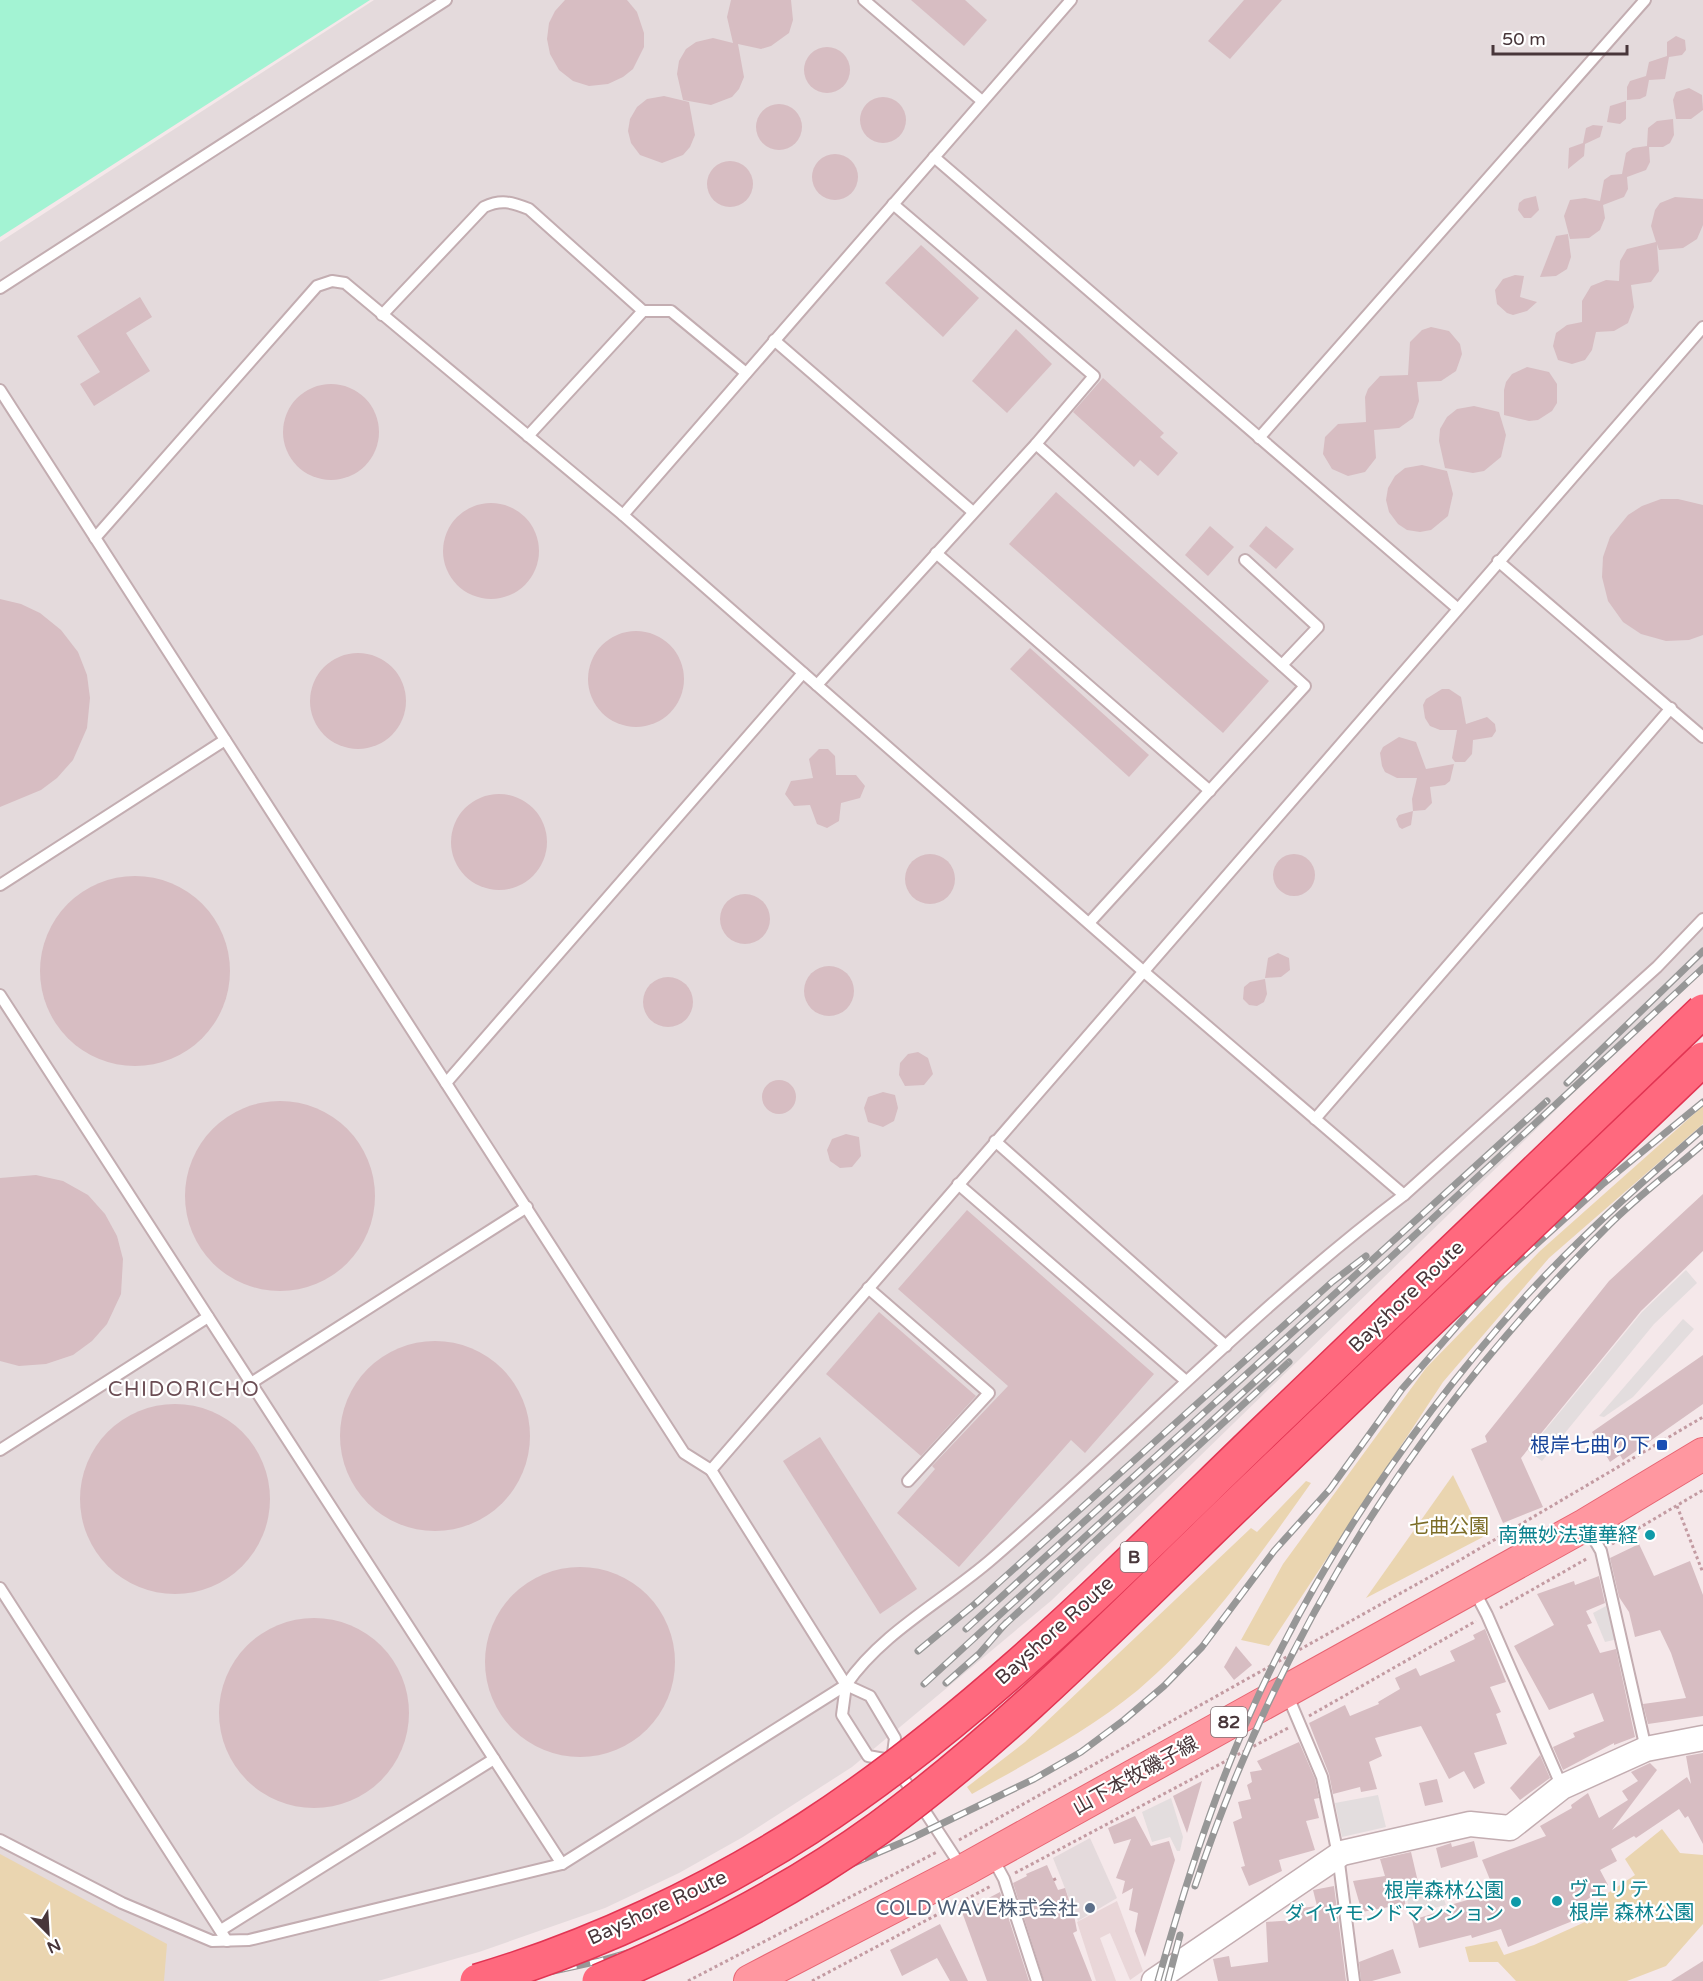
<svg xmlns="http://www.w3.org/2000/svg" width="1703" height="1981" font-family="'Varela Round','Noto Sans JP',sans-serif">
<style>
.residential{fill:#e9d6d8}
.industrial{fill:#e4dadc}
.green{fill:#ead5b0}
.parking{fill:#e3ddde}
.water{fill:#a3f3d3}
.building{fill:#d7bdc2}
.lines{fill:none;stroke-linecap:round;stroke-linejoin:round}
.service-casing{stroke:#c3adb1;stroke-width:14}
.tertiary-casing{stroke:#c3adb1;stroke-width:27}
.primary-casing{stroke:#e76472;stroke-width:34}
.path{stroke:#c39ba2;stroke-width:3;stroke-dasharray:3 3;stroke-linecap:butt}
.service{stroke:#fff;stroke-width:10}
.tertiary{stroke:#fff;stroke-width:24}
.primary{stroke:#ff97a0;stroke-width:32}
.rail-casing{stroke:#979797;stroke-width:7}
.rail{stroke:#fff;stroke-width:4.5;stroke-dasharray:14;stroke-linecap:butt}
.motorway-bridge-casing{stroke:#e23553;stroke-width:36;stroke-linecap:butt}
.motorway-bridge{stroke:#ff697e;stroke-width:33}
.transit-dot{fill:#1a4fb4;stroke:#fff;stroke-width:2}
.culture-dot{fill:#0f9aa8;stroke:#fff;stroke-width:2}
.service-dot{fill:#5c6f8a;stroke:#fff;stroke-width:2}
.labels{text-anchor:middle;stroke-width:4.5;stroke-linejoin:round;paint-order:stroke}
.shield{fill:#fff;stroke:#7f7275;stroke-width:1.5}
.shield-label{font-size:18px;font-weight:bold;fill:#48363a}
.street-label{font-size:20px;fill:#48363a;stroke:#fff}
.transit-label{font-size:20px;fill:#164399;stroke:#fff;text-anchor:end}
.park-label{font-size:20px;fill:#7c6d27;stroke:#fff}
.culture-label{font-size:20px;fill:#0d838f;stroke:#fff;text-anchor:end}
.service-label{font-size:20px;fill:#4e5e75;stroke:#fff;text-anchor:end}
.neighbourhood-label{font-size:21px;letter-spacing:1.5px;fill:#6b4d54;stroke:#fff}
</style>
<rect width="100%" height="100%" fill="#f5e8ea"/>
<polygon class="residential" points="1117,1901 1143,1971 1130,1980 1110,1933 1100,1938 1116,1981 1096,1981 1077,1922"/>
<g class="industrial">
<polygon points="374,0 1703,0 1703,967 1052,1600 852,1767 743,1837 679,1873 605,1908 479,1952 378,1981 0,1981 0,242"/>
<polygon points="1090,1838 1117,1898 1078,1921 1053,1858"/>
</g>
<g class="green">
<polygon points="1703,1106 1703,1124 1549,1258 1443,1382 1269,1646 1241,1640 1283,1564 1426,1368 1540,1251"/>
<polygon points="1453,1475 1483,1537 1366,1598"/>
<path d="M1306,1481L1311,1483C1259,1556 1207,1632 1138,1690C1087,1732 1028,1762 972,1794L967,1787L1025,1742L1251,1528L1257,1532Z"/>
<polygon points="1662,1829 1680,1853 1703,1855 1703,1924 1666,1966 1627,1981 1516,1981 1498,1962 1469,1962 1465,1947 1497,1941 1504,1955 1534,1945 1585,1922 1581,1911 1635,1875 1625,1859"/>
<polygon points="0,1854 167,1944 164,1981 0,1981"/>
</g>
<g class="parking">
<polygon points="1686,1270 1697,1283 1654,1324 1542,1461 1528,1451 1642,1312"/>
<polygon points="1683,1319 1694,1329 1633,1397 1604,1417 1599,1416"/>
<polygon points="1608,1605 1618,1639 1605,1642 1593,1613"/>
<polygon points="1378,1795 1386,1827 1342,1837 1335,1803"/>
<polygon points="1171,1798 1183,1837 1180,1851 1177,1851 1170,1837 1152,1842 1142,1812"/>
<polygon points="1437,1878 1446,1905 1410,1914 1405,1888"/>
</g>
<polygon class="water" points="0,0 370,0 0,237"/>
<g class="building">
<polygon points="565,0 627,0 637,12 644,33 644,47 633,69 623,77 608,84 589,86 573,81 559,70 550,54 547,39 549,23 555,11"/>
<polygon points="731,0 791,0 793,20 789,33 771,46 761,49 738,44 744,77 739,89 732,97 711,105 683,100 677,74 679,61 686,49 696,42 713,38 733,43 727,17"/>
<polygon points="911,0 965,0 987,20 964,46"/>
<polygon points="1244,0 1282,0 1230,59 1208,41"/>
<polygon points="1676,36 1685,40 1686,50 1682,55 1669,57 1665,79 1649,80 1646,96 1640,99 1627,100 1627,87 1630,81 1646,76 1649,62 1667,56 1667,42"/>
<circle cx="827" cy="70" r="23"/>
<polygon points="1689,88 1702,95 1703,110 1691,119 1676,119 1673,100 1676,92"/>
<polygon points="664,96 689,102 695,135 690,147 683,155 662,163 640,155 631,143 628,131 630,119 637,107 647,99"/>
<circle cx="883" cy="120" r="23"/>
<polygon points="1626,101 1626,119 1620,124 1607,122 1610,106"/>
<circle cx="779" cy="127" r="23"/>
<polygon points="1673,119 1674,135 1670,143 1663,147 1649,147 1650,162 1646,170 1627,177 1628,189 1624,197 1603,205 1605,218 1600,230 1589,238 1570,239 1564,216 1570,200 1585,198 1600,201 1604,180 1611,175 1622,174 1626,153 1633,148 1647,146 1648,128 1657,121"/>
<polygon points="1593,125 1603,126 1600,137 1585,144 1584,156 1568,169 1569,148 1583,143 1586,128"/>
<circle cx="835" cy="177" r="23"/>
<circle cx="730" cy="184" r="23"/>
<polygon points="1536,196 1539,210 1531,218 1524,218 1518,210 1519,203 1524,199"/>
<polygon points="1675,197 1703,199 1703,225 1697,239 1683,248 1659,250 1657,244 1659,271 1651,282 1631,285 1634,307 1628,323 1614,331 1596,332 1592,350 1585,360 1572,364 1558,360 1553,346 1556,333 1567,325 1582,322 1582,301 1591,286 1606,280 1619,281 1620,261 1627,249 1656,242 1651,226 1655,210 1660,203"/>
<polygon points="1568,234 1571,257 1567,269 1556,276 1540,277 1556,236"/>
<polygon points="921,245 979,298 943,337 885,283"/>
<polygon points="1515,275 1524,276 1520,297 1537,302 1527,311 1513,315 1507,313 1497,304 1495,290 1503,279"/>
<polygon points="140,297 152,317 126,333 150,371 94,406 80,384 100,372 77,336"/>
<polygon points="1431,327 1449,331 1460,344 1462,354 1456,371 1441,381 1417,382 1419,401 1413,418 1399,428 1374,430 1376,458 1365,472 1348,476 1332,469 1323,454 1325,437 1338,424 1366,422 1365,397 1368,389 1380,376 1408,375 1410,342 1422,330"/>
<polygon points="1016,329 1052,364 1007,413 972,381"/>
<polygon points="1527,367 1549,372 1557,384 1557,403 1552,411 1538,420 1529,421 1504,415 1504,390 1506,382 1512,374"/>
<polygon points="1103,378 1164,433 1160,437 1178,453 1158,476 1140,460 1134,467 1073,412"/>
<circle cx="331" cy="432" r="48"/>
<polygon points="1474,406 1499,412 1506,435 1501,457 1484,471 1473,473 1445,468 1439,441 1440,429 1447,417 1457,409"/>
<polygon points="1422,465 1447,471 1453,494 1448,516 1431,530 1420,532 1407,530 1398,524 1389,512 1386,500 1388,488 1395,476 1405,468"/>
<polygon points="1056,492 1269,681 1223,733 1009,544"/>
<polygon points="1661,499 1678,499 1703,505 1703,635 1689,640 1666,641 1641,634 1623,622 1608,601 1602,577 1603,557 1610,537 1628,515 1642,506"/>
<circle cx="491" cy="551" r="48"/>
<polygon points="1210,526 1234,547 1208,576 1185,555"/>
<polygon points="1266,526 1294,549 1276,569 1249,546"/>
<polygon points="0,599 21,604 40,613 61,630 78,652 87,675 90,698 87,728 73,760 57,778 41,790 0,807"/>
<circle cx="636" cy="679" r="48"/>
<polygon points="1030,648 1149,755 1129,777 1010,669"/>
<circle cx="358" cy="701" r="48"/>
<polygon points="1442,689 1449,689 1461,697 1466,724 1487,717 1495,724 1496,731 1492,737 1473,740 1472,754 1465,762 1455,762 1452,758 1457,730 1440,730 1430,726 1425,718 1423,705 1426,699"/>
<polygon points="1399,737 1416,742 1426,769 1454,764 1450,781 1445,785 1430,787 1432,803 1425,810 1413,811 1412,799 1417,778 1397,778 1385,772 1382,766 1380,753 1383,747"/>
<polygon points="819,749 828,749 835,756 836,775 856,775 865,786 860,798 841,803 839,821 827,828 817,824 810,805 794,806 785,794 791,781 813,778 809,759"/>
<circle cx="499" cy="842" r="48"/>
<polygon points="1413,811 1411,825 1402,829 1399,827 1396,819 1399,815"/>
<circle cx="930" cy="879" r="25"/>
<circle cx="1294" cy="875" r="21"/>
<circle cx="135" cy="971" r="95"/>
<circle cx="745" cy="919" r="25"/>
<polygon points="1278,953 1289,958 1290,970 1281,977 1265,978 1268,958"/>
<circle cx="829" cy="991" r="25"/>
<circle cx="668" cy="1002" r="25"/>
<polygon points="1265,979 1267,994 1264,1002 1257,1006 1249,1005 1243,999 1244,987 1250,982"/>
<polygon points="918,1052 928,1058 933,1074 924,1085 905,1086 899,1075 900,1063 908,1054"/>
<circle cx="779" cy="1097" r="17"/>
<polygon points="883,1092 895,1095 898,1108 894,1121 883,1127 868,1122 864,1108 868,1097"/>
<circle cx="280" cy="1196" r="95"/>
<polygon points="846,1134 859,1137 861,1156 852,1167 840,1168 830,1161 827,1150 832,1139"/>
<polygon points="36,1175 63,1181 88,1195 105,1214 117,1236 123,1259 121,1294 107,1324 92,1341 73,1355 46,1364 19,1366 0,1361 0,1178"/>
<polygon points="1703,1194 1703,1251 1641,1311 1521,1458 1543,1507 1503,1523 1471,1449 1487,1442 1485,1436 1609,1281"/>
<polygon points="967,1210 1154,1374 1085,1453 1071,1440 959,1567 897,1513 935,1469 932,1466 1008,1386 898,1289"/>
<polygon points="879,1312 976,1396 921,1456 826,1374"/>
<circle cx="435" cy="1436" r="95"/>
<polygon points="1703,1355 1703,1404 1623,1460 1620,1455 1610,1462 1592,1432"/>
<circle cx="175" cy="1499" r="95"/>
<polygon points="820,1437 917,1589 880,1614 783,1461"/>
<polygon points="1639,1544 1654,1576 1690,1561 1703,1595 1703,1716 1648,1724 1643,1704 1686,1698 1671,1653 1660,1630 1635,1637 1629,1612 1619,1597 1610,1558"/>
<circle cx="580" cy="1662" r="95"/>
<polygon points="1599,1576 1605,1603 1586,1611 1592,1623 1587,1625 1600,1653 1616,1649 1635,1737 1614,1745 1614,1743 1563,1770 1553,1747 1575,1737 1573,1733 1604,1721 1593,1693 1549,1710 1514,1646 1554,1625 1537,1594 1574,1581 1575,1585"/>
<circle cx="314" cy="1713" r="95"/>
<polygon points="1485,1629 1506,1682 1490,1687 1501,1712 1496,1714 1507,1744 1474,1753 1485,1783 1474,1789 1464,1771 1449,1779 1421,1726 1375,1738 1382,1756 1369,1762 1377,1789 1361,1792 1360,1787 1333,1794 1329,1774 1309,1723 1345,1705 1350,1716 1379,1704 1378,1702 1400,1689 1395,1678 1416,1668 1420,1676 1455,1661 1450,1651 1475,1639 1473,1635"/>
<polygon points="1236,1646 1252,1665 1234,1680 1224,1667"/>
<polygon points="1299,1742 1315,1779 1319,1798 1314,1799 1319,1818 1306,1821 1315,1850 1279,1860 1282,1871 1249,1886 1241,1867 1245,1866 1233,1822 1242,1818 1238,1802 1251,1799 1247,1785 1252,1782 1250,1772 1262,1770 1257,1761"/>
<polygon points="1703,1753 1703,1844 1688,1816 1685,1818 1679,1809 1636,1838 1634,1836 1611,1849 1617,1861 1600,1870 1608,1885 1572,1910 1575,1920 1508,1947 1501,1929 1472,1938 1471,1935 1419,1948 1412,1920 1452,1908 1450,1905 1495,1892 1482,1860 1546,1836 1540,1826 1572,1808 1571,1805 1588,1793 1599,1818 1628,1800 1622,1791 1638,1781 1631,1772 1650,1763 1657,1770 1612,1830 1687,1777 1691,1784 1686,1756"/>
<polygon points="1540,1755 1550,1778 1520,1800 1510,1788"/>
<polygon points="1437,1779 1443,1802 1425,1806 1419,1783"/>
<polygon points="1202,1781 1187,1833 1173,1796"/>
<polygon points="1135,1816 1151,1846 1169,1841 1175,1860 1145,1957 1135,1931 1138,1913 1129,1910 1133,1888 1122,1894 1125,1881 1116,1878 1131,1839 1114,1844 1108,1828"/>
<polygon points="1474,1841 1478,1857 1441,1868 1436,1848 1451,1843 1452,1847"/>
<polygon points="1411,1852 1418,1882 1402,1885 1406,1908 1390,1911 1389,1907 1362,1912 1353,1881 1385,1876 1380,1859"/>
<polygon points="1047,1865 1058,1890 1065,1888 1074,1915 1077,1931 1073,1933 1092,1981 1044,1981 1013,1883 1027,1876 1026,1874"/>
<polygon points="1334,1886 1346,1981 1218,1981 1213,1959 1229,1956 1231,1967 1268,1962 1266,1922 1295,1920 1294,1909 1317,1906 1313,1890"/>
<polygon points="1000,1892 1029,1981 987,1981 962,1912"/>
<polygon points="940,1924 968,1981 950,1981 937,1958 902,1976 890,1950"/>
<polygon points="1393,1949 1401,1973 1372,1981 1361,1981 1359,1962"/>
<polygon points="1703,1961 1703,1981 1671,1981"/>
</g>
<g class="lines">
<defs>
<g id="service">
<polyline points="864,0 982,101"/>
<polyline points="934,157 1457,608"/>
<polyline points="893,204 1094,376 1036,444"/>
<polyline points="0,288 446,0"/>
<path d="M382,315L484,207C501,199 511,202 529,209L643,311H671L746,373"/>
<polyline points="774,340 973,512"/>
<polyline points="0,390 684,1453 711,1470"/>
<polyline points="528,436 643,311"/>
<polyline points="1259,438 1645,0"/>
<polyline points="623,515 1071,0"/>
<polyline points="95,538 317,286 332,281 345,283 623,515 1143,971 1404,1195 1657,967 1703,919"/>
<polyline points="936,553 1210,791"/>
<polyline points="1245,560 1318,627 1282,665"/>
<polyline points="1498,561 1703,737"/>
<polyline points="817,685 1036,444 1305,686 1089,923"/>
<polyline points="0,885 225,740"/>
<polyline points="0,995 562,1864"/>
<polyline points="446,1083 803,673"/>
<polyline points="1315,1119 1671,708"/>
<polyline points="995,1141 1226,1346"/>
<polyline points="958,1184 1186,1381"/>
<polyline points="868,1288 989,1393 908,1481"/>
<polyline points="251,1383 527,1207"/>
<polyline points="0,1450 208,1317"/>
<polyline points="1587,1527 1601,1551 1646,1749"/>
<polyline points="0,1588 227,1941"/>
<polyline points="1474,1590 1487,1615 1562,1787"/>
<polyline points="846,1685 842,1715 868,1756 890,1760"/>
<polyline points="1287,1694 1322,1777 1338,1855 1354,1981"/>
<path d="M0,1840L122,1903L212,1941L249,1940L562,1864L846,1685C882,1632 945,1600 993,1558C1131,1439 1258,1305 1404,1195"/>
<polyline points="992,1857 1004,1879 1037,1981"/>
<polyline points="962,1868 892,1761 895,1738 870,1696 846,1685 711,1470 1703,327"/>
<polyline points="221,1930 494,1759"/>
</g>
<polyline id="tertiary" points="1154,1981 1342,1853 1470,1824 1510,1828 1562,1787 1646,1749 1703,1738"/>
<polyline id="primary" points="750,1981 964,1870 1585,1525 1703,1454"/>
</defs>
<use href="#service" class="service-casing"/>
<use href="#tertiary" class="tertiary-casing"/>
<use href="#primary" class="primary-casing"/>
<g class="path">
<polyline points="1677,1506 1703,1573"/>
<polyline points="1612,1544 1703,1490"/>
<polyline points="1500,1608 1588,1558"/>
<polyline points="1309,1716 1476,1621"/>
<polyline points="959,1840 1460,1560 1703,1417"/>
<polyline points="1015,1873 1288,1728"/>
<polyline points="1054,1878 1056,1882"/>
<polyline points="688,1981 937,1852"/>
<polyline points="812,1981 991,1886"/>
</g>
<use href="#service" class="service"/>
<use href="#tertiary" class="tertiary"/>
<use href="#primary" class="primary"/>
<defs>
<g id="rail">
<polyline points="1567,1083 1703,951"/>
<polyline points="976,1603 1332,1282 1366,1256"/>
<polyline points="1001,1628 1289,1362"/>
<polyline points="966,1629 1547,1101"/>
<polyline points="918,1651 981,1599"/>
<polyline points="946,1683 979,1654 1006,1623"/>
<polyline points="924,1684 1389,1259 1703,968"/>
<path d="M1195,1886C1282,1628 1416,1417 1609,1225C1638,1196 1672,1171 1703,1144"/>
<polyline points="508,1981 599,1961 641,1949 742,1911 910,1839 1034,1779 1081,1752 1124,1720 1164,1686 1202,1647 1274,1551 1330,1489 1402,1389 1498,1279 1604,1183 1703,1102"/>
<path d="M1158,1981C1190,1867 1227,1753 1282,1647C1347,1520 1431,1402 1526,1296C1581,1236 1642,1182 1703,1129"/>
<polyline points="1168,1981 1180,1935"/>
</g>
</defs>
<use href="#rail" class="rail-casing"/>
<use href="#rail" class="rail"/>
<defs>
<g id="motorway-bridge">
<path d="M477,1981C592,1947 707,1893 808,1828C976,1719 1119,1572 1262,1434C1409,1293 1556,1152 1703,1011"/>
<path d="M599,1981C697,1940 792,1891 879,1828C1012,1731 1127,1610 1246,1496C1398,1350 1551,1205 1703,1059"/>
</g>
</defs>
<use href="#motorway-bridge" class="motorway-bridge-casing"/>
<use href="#motorway-bridge" class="motorway-bridge"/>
</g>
<rect class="transit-dot" x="1656" y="1439" width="12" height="12" rx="3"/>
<g class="culture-dot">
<circle cx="1650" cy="1535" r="6"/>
<circle cx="1557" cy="1901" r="6"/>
<circle cx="1516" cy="1902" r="6"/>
</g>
<circle class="service-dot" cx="1090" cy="1908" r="6"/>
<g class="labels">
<g class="shield">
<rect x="1120.5" y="1542" width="27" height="30" rx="4.5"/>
<rect x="1211" y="1707" width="36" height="30" rx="4.5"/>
</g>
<g class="shield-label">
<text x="1134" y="1563">B</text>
<text x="1229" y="1728">82</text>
</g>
<g class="street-label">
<text transform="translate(1406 1296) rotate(-44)" y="7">Bayshore Route</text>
<text transform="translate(1054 1630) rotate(-42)" y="7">Bayshore Route</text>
<text transform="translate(1135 1775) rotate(-29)" y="7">山下本牧磯子線</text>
<text transform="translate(657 1907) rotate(-25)" y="7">Bayshore Route</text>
</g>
<g class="transit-label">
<text x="1650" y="1452">根岸七曲り下</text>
</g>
<g class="park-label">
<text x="1449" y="1533">七曲公園</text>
</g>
<g class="culture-label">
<text x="1638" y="1542">南無妙法蓮華経</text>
<text x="1569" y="1896" text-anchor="start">ヴェリテ<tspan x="1569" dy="23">根岸 森林公園</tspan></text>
<text x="1504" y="1897">根岸森林公園<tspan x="1504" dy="23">ダイヤモンドマンション</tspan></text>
</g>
<g class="service-label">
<text x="1078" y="1915">COLD WAVE株式会社</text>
</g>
<g class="neighbourhood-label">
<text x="184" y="1396">CHIDORICHO</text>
</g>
</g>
<g transform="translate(48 1933) rotate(156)" stroke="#ffffff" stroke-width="4.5" paint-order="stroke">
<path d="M0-4.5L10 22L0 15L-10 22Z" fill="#48363a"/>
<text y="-9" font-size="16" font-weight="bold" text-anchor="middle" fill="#48363a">N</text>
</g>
<path d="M1493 45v9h134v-9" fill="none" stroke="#48363a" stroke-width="3"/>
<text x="1502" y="45" font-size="18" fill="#48363a" stroke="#ffffff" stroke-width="4.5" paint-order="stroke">50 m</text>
</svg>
